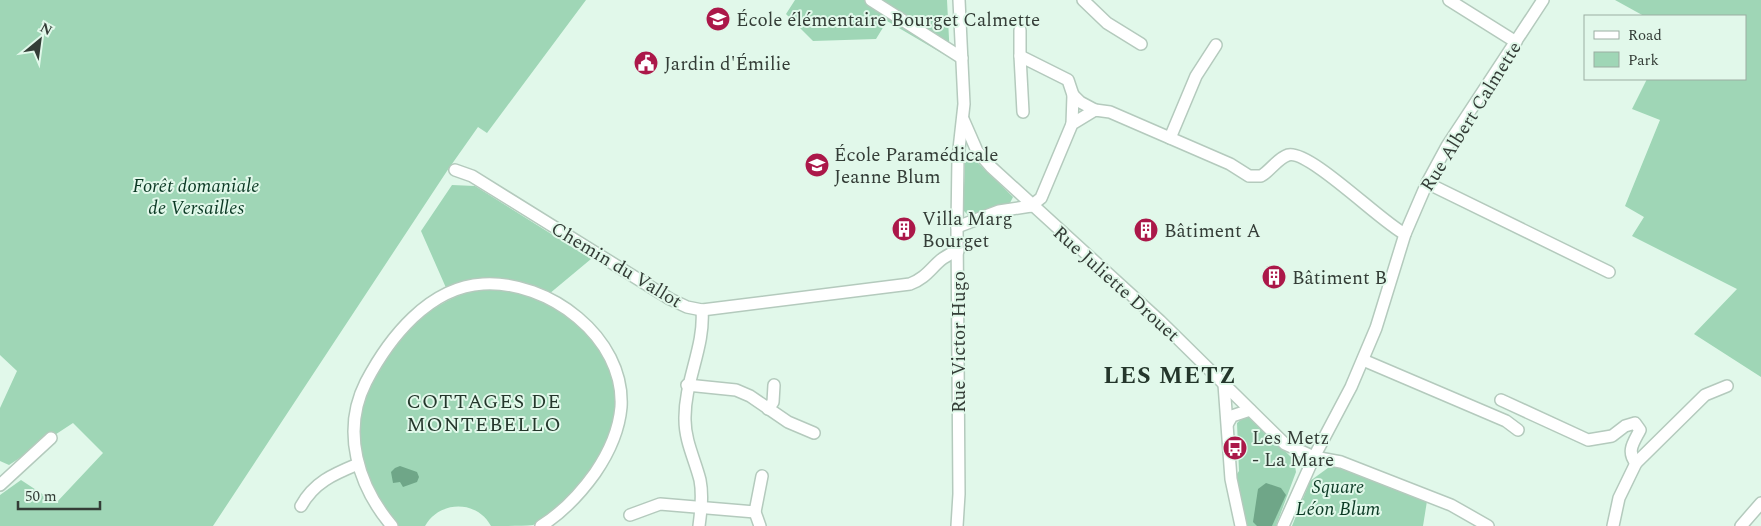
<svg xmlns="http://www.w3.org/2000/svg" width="1761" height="526" font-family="Spectral,serif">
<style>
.green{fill:#9fd6b6}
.water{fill:#6fa688}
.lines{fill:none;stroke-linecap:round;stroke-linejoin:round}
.minor-casing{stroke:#b4cabd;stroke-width:14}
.minor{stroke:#fff;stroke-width:11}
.labels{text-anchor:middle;stroke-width:4;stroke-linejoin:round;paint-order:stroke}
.poi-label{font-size:19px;fill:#343d37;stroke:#e1f8ea;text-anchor:start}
.street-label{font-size:19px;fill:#343d37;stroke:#e1f8ea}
.park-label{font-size:19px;font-style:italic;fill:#0b3924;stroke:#e1f8ea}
.neighbourhood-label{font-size:20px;letter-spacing:1px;fill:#24362b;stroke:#e1f8ea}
.district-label{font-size:24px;font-weight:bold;letter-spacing:1px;fill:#24362b;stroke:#e1f8ea}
</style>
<rect width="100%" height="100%" fill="#e1f8ea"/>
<g class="green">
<polygon points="0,0 586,0 487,133 478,127 447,171 213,526 0,526 0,495 21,480 56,503 103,453 73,423 9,465 0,461 0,408 17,371 0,355"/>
<polygon points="795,0 947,0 950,58 887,21 876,39 813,41 786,14"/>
<polygon points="1615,0 1761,0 1761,377 1694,334 1737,289 1632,236 1644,217 1625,206 1660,120 1632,109 1647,79 1745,79 1745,16 1644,16"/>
<polygon points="972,157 1013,197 1010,203 974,215 968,215 963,210 965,163"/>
<polygon points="452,185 475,186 591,259 549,294 496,279 477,279 447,290 421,231"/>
<path d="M482,289C505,289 531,293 551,304C584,323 617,361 616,401C615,434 596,469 573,492C561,503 549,519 533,525C522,526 503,526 491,526C477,500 440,500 425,526H397C376,498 355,461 358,425C364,365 422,299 482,289Z"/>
<polygon points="1245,416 1250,416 1294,460 1296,472 1276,526 1245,526 1235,477 1239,471 1237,423"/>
<polygon points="1332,465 1427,501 1423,526 1292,526 1310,481"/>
</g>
<g class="water">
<polygon points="400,466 417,472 419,477 417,482 403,487 400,482 393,483 391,472 395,468"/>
<polygon points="1266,483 1281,488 1286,495 1272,526 1257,526 1253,522 1258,489"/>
</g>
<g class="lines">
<defs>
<g id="minor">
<polyline points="871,0 962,58"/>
<polyline points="1083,0 1107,23 1141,44"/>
<polyline points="1449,0 1516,42"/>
<polyline points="1020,30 1020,56"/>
<polyline points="1073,95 1080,102 1095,110"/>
<polyline points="1023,112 1020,56 1068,80 1073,95 1072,124"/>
<polyline points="963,119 977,151 991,167 1160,321 1285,444 1314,457 1341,462 1451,505 1488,526"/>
<polyline points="1170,138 1196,76 1216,45"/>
<path d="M455,170L472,176L670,299L687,307L702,310L910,284C932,276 934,258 958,251"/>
<polyline points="1427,183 1609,272"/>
<path d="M1031,206L1041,198L1072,124L1095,110L1110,112L1230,164L1249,176H1261C1270,171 1278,158 1288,155C1309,149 1382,223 1405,234"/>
<polyline points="957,227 999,211 1031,206"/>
<polyline points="1363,360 1506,421 1518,430"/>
<polyline points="1224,384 1231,479 1241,526"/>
<polyline points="687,385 736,390 750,396 788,422 814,433"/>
<path d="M1501,400L1588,440L1612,436L1625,426L1635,423L1640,430C1634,442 1626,451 1636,463"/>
<polyline points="768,409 773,402 774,385"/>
<polyline points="1228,423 1232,416 1250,410"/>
<polyline points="0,485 51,438"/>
<path d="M301,506C314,482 334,474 358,464"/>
<polyline points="755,512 760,526"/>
<polyline points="630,515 660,504 755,512 762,476"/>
<path d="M392,526C358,486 341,431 366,382C389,338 429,287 483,284C548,280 625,337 621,407C619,430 608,454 595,473C580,494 563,512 541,526"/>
<path d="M699,526C701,511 703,495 700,480C695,460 685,441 685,420C684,382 705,347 702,310"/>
<polyline points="957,526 959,494 957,227 958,158 964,104 959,0"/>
<polyline points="1283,526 1314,457 1351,387 1376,328 1405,234 1427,183 1447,146 1543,0"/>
<polyline points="1613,526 1619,498 1636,463 1705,395 1727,386"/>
<polyline points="1741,526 1761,503"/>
</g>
</defs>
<use href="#minor" class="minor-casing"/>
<use href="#minor" class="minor"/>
</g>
<defs>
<symbol id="school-disc" viewBox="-11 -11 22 22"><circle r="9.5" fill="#ab1849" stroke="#e1f8ea"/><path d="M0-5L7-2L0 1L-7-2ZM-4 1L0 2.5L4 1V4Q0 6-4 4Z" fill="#fff"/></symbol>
<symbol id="civic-disc" viewBox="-11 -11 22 22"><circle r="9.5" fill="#ab1849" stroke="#e1f8ea"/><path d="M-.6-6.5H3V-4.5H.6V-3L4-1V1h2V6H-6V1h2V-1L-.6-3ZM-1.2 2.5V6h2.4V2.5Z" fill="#fff"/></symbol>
<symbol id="building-disc" viewBox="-11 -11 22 22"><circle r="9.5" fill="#ab1849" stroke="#e1f8ea"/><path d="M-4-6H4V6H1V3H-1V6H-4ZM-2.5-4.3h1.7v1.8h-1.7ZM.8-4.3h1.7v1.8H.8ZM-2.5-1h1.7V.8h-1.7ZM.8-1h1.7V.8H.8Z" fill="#fff"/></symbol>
<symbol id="bus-disc" viewBox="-11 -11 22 22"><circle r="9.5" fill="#ab1849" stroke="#e1f8ea"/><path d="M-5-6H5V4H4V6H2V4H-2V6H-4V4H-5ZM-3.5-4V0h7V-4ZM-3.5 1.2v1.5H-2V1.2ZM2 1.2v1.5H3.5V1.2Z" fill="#fff"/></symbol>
</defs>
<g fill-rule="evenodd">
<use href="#school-disc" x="704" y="5" width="28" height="28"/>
<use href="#civic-disc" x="632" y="49" width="28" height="28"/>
<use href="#school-disc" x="803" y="151" width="28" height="28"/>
<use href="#building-disc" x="890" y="215" width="28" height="28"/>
<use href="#building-disc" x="1132" y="216" width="28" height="28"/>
<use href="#building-disc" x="1260" y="263" width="28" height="28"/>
<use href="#bus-disc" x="1221" y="434" width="28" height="28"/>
</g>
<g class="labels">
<g class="poi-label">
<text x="736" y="26">École élémentaire Bourget Calmette</text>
<text x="664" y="70">Jardin d'Émilie</text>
<text x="834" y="161">École Paramédicale<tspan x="834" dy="22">Jeanne Blum</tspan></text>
<text x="922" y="225">Villa Marg<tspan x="922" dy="22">Bourget</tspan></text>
<text x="1164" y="237">Bâtiment A</text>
<text x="1292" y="284">Bâtiment B</text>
<text x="1252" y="444">Les Metz<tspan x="1252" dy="22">- La Mare</tspan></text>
</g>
<g class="street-label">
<text transform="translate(1470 116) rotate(-58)" y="7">Rue Albert Calmette</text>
<text transform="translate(617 264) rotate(31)" y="7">Chemin du Vallot</text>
<text transform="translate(1117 283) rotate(42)" y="7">Rue Juliette Drouet</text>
<text transform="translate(958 342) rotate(-90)" y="7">Rue Victor Hugo</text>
</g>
<g class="park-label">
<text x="196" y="192">Forêt domaniale<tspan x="196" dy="22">de Versailles</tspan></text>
<text x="1338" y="493">Square<tspan x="1338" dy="22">Léon Blum</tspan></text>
</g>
<g class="neighbourhood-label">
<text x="484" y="408">COTTAGES DE<tspan x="484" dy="23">MONTEBELLO</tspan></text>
</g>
<g class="district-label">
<text x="1170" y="383">LES METZ</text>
</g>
</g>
<rect x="1584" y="15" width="162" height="65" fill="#e1f8ea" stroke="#9cada2"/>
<rect x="1594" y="31" width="25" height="8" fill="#ffffff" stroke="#9cada2"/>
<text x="1628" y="40" font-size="15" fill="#343d37">Road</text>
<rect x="1594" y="52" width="25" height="15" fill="#9fd6b6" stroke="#9cada2"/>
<text x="1628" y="65" font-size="15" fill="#343d37">Park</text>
<g transform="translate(40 40) rotate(29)" stroke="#e1f8ea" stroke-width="4" paint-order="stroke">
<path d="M0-4L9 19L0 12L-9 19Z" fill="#343d37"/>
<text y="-8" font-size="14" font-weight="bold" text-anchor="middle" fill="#343d37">N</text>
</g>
<path d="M18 501v8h82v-8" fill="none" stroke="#343d37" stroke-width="2.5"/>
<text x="25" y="501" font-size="15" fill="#343d37" stroke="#e1f8ea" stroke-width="4" paint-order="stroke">50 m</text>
</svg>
